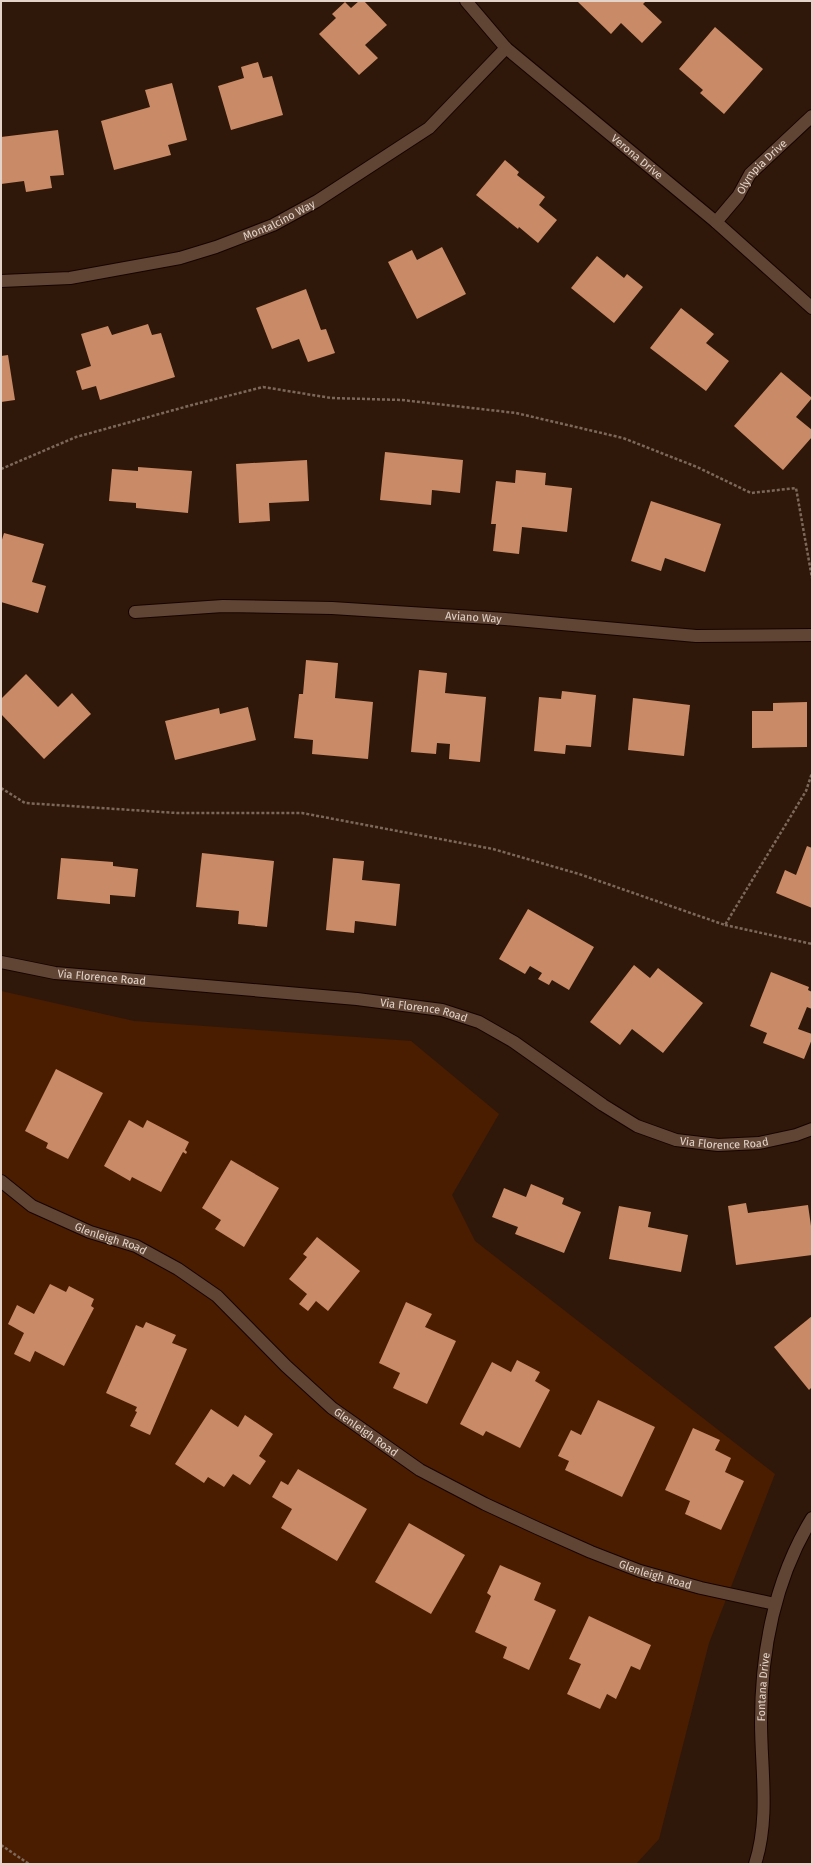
<svg xmlns="http://www.w3.org/2000/svg" width="813" height="1865" font-family="'Fira Sans',sans-serif">
<style>
.green{fill:#4a1d00}
.building{fill:#c98a67}
.lines{fill:none;stroke-linecap:round;stroke-linejoin:round}
.minor-casing{stroke:#160300;stroke-width:14}
.path{stroke:#7c685b;stroke-width:2.5;stroke-dasharray:3 2;stroke-linecap:butt}
.minor{stroke:#604535;stroke-width:12}
.labels{text-anchor:middle;stroke-width:4;stroke-linejoin:round;paint-order:stroke}
.street-label{font-size:11px;fill:#e3d3c9;stroke:#250e02}
</style>
<rect width="100%" height="100%" fill="#2f1809"/>
<polygon class="green" points="1,991 134,1021 411,1041 499,1114 452,1195 475,1241 775,1474 709,1643 659,1839 636,1864 1,1864"/>
<g class="building">
<polygon points="359,1 364,1 387,25 365,45 378,58 359,75 319,34 336,18 332,14 345,2 351,8"/>
<polygon points="577,1 646,1 643,4 662,22 642,43 621,23 611,34"/>
<polygon points="715,27 763,69 724,114 700,93 703,90 679,69"/>
<polygon points="258,62 263,78 272,76 283,115 231,130 218,86 244,78 241,67"/>
<polygon points="172,83 187,140 168,145 171,155 114,170 101,121 150,107 145,90"/>
<polygon points="58,130 64,175 50,176 52,188 26,192 24,181 1,184 1,137"/>
<polygon points="505,160 519,172 517,175 545,197 539,205 557,220 538,243 519,227 518,229 476,195"/>
<polygon points="442,247 466,294 417,319 388,262 412,250 417,260"/>
<polygon points="597,256 624,278 627,274 643,287 614,323 571,288"/>
<polygon points="306,289 321,330 326,329 335,353 308,362 299,339 272,349 256,308"/>
<polygon points="681,308 714,334 706,343 729,361 706,391 650,348"/>
<polygon points="148,324 152,335 161,333 175,377 100,400 96,386 82,390 76,371 91,366 81,334 108,326 112,335"/>
<polygon points="8,355 15,400 1,402 1,356"/>
<polygon points="781,372 812,398 796,417 812,430 812,437 783,470 734,426"/>
<polygon points="385,452 463,460 460,493 432,490 431,505 380,500"/>
<polygon points="307,460 309,501 269,503 270,521 239,523 236,464"/>
<polygon points="138,467 192,471 188,513 136,508 136,503 109,501 112,469 138,471"/>
<polygon points="516,470 546,473 545,485 572,488 567,532 522,527 519,554 493,551 496,524 491,524 496,481 515,483"/>
<polygon points="651,501 721,524 705,572 665,558 661,571 631,561"/>
<polygon points="4,533 44,544 32,582 46,586 38,613 1,602 1,543"/>
<polygon points="306,660 338,663 335,698 373,702 368,759 312,754 313,740 294,738 299,694 303,694"/>
<polygon points="419,670 447,673 445,693 486,697 480,762 449,759 450,744 437,743 436,754 411,752"/>
<polygon points="26,674 58,707 72,693 91,714 44,759 1,714 1,699"/>
<polygon points="562,691 596,695 591,747 566,745 565,754 534,751 539,697 561,699"/>
<polygon points="633,698 690,705 684,756 628,750"/>
<polygon points="807,702 807,747 752,748 752,711 773,711 773,703"/>
<polygon points="248,707 256,740 175,760 165,721 219,708 220,714"/>
<polygon points="807,846 812,848 812,908 776,893 785,870 796,875"/>
<polygon points="202,853 274,861 267,927 238,924 239,911 196,907"/>
<polygon points="61,858 113,862 113,866 138,869 135,897 110,895 110,904 57,899"/>
<polygon points="333,858 364,861 362,880 400,884 396,926 355,921 354,933 326,930"/>
<polygon points="528,909 594,947 569,990 552,980 549,985 538,979 542,973 530,966 525,974 499,959"/>
<polygon points="634,965 650,978 658,968 703,1003 663,1053 632,1029 620,1045 590,1022"/>
<polygon points="771,972 809,987 808,990 812,992 812,1009 807,1007 798,1029 812,1034 812,1039 804,1059 763,1043 767,1033 750,1026"/>
<polygon points="56,1069 103,1093 68,1159 46,1148 48,1143 25,1131"/>
<polygon points="129,1120 143,1128 147,1120 189,1142 185,1150 187,1152 186,1154 183,1152 161,1192 132,1177 130,1181 104,1166"/>
<polygon points="231,1160 279,1188 244,1247 215,1229 221,1220 202,1208"/>
<polygon points="531,1184 564,1198 562,1204 581,1212 564,1253 515,1234 518,1227 492,1217 504,1188 526,1197"/>
<polygon points="746,1203 748,1213 808,1205 812,1233 812,1255 736,1265 728,1206"/>
<polygon points="619,1206 651,1212 648,1227 688,1235 681,1272 609,1259"/>
<polygon points="317,1237 360,1271 328,1311 316,1301 308,1311 299,1304 307,1294 289,1279 307,1257 303,1254"/>
<polygon points="50,1284 66,1292 69,1286 94,1299 91,1306 94,1308 64,1366 35,1351 30,1362 14,1354 24,1333 8,1324 17,1305 34,1314"/>
<polygon points="406,1302 432,1314 425,1327 456,1341 427,1404 393,1388 400,1373 379,1363"/>
<polygon points="812,1316 812,1387 809,1390 774,1347"/>
<polygon points="146,1322 176,1335 172,1343 187,1349 150,1435 130,1426 137,1412 135,1411 137,1407 106,1393 136,1325 143,1328"/>
<polygon points="517,1360 540,1372 535,1381 550,1390 520,1448 486,1431 483,1436 460,1424 492,1362 511,1372"/>
<polygon points="598,1400 655,1427 622,1497 565,1470 569,1461 558,1456 571,1430 581,1435"/>
<polygon points="211,1409 238,1427 245,1415 273,1434 259,1456 266,1461 250,1485 233,1474 224,1487 208,1477 204,1483 175,1464"/>
<polygon points="693,1428 720,1440 715,1450 731,1458 725,1472 744,1481 721,1530 685,1514 690,1501 665,1490"/>
<polygon points="298,1469 367,1509 337,1561 281,1528 292,1509 272,1497 281,1481 288,1485"/>
<polygon points="409,1523 465,1555 431,1614 375,1582"/>
<polygon points="500,1565 541,1583 534,1600 556,1610 529,1670 503,1658 507,1647 475,1632 491,1596 487,1593"/>
<polygon points="589,1616 651,1645 640,1670 631,1666 616,1699 607,1694 600,1709 567,1694 581,1664 569,1659"/>
</g>
<g class="lines">
<defs>
<g id="minor">
<path id="s1" d="M466,1L506,48L716,222L812,308"/>
<path id="s2" d="M716,222L738,196L750,174L812,116"/>
<path id="s3" d="M1,281L70,278L180,258L216,247L273,225L317,201L429,128L506,48"/>
<path id="s4" d="M135,612L223,606L332,608L505,619L696,636L812,635"/>
<path id="s5" d="M1,962L55,973L357,999L442,1010L479,1022L514,1042L603,1105L637,1126L676,1140L718,1145L759,1143L796,1135L812,1129"/>
<path id="s6" d="M1,1181L32,1206L90,1232L136,1246L178,1269L217,1296L286,1366L332,1408L420,1470L485,1504L537,1528L591,1552L640,1571L701,1588L775,1604"/>
<path id="s7" d="M755,1864C770,1818 761,1769 761,1722C761,1651 775,1579 812,1518"/>
</g>
</defs>
<use href="#minor" class="minor-casing"/>
<g class="path">
<polyline points="1,469 76,437 192,405 263,387 331,398 402,400 516,413 623,438 697,467 751,493 796,488 812,578"/>
<polyline points="1,788 25,803 177,813 302,813 493,849 579,874 725,925 806,791 812,773"/>
<polyline points="725,925 812,944"/>
<polyline points="1,1845 29,1864"/>
</g>
<use href="#minor" class="minor"/>
</g>
<g class="labels">
<g class="street-label">
<text dy="4" stroke="none"><textPath href="#s1" startOffset="232">Verona Drive</textPath></text>
<text dy="4" stroke="none"><textPath href="#s2" startOffset="72">Olympia Drive</textPath></text>
<text dy="4" stroke="none"><textPath href="#s3" startOffset="287">Montalcino Way</textPath></text>
<text dy="4" stroke="none"><textPath href="#s4" startOffset="339">Aviano Way</textPath></text>
<text dy="4" stroke="none"><textPath href="#s5" startOffset="102">Via Florence Road</textPath></text>
<text dy="4" stroke="none"><textPath href="#s5" startOffset="426">Via Florence Road</textPath></text>
<text dy="4" stroke="none"><textPath href="#s5" startOffset="762">Via Florence Road</textPath></text>
<text dy="4" stroke="none"><textPath href="#s6" startOffset="125">Glenleigh Road</textPath></text>
<text dy="4" stroke="none"><textPath href="#s6" startOffset="449">Glenleigh Road</textPath></text>
<text dy="4" stroke="none"><textPath href="#s6" startOffset="773">Glenleigh Road</textPath></text>
<text dy="4" stroke="none"><textPath href="#s7" startOffset="178">Fontana Drive</textPath></text>
</g>
</g>
<rect width="813" height="1865" fill="none" stroke="#e3d3c9" stroke-width="4"/>
</svg>
